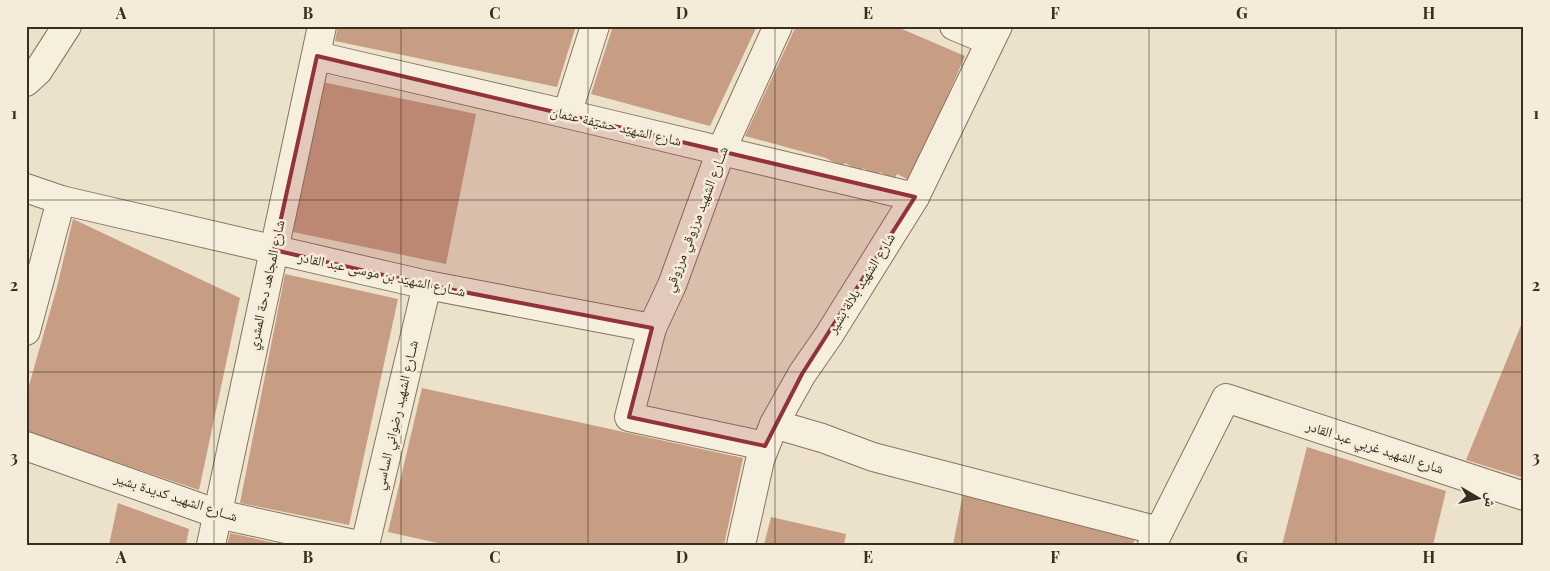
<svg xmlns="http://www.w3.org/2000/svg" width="1550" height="571" font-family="'Playfair Display','Noto Naskh Arabic',serif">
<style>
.building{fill:#c79e83}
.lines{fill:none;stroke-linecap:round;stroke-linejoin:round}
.minor-casing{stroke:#877460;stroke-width:30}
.minor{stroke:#f7efdd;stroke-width:28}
.marked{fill:#923437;fill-opacity:0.2;stroke:#923437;stroke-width:4;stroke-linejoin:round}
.grid{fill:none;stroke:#392d22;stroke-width:1;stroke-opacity:0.55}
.labels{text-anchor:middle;stroke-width:5;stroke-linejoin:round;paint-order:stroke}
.street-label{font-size:14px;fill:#392d22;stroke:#f4ecd9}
.neatline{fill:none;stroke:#392d22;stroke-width:2}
.grid-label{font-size:16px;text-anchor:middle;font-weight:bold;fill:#392d22}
</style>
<rect width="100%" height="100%" fill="#ece1ca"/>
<g class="building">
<polygon points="338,26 576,26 557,87 335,41"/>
<polygon points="613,26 757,26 710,126 591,94"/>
<polygon points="796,26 895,26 965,56 911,181 897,174 894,180 880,172 877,176 863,168 861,172 845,163 842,167 826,158 745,136"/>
<polygon points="322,82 476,114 446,264 293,232"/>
<polygon points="73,219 240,298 199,490 26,432 26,396 57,287"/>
<polygon points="285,274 398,299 349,525 240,503"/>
<polygon points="1524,318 1524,478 1466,460"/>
<polygon points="422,388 743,458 724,545 447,545 388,532"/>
<polygon points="1307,447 1446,491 1433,545 1282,545"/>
<polygon points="963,493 1135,540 1132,545 953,545"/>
<polygon points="118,503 189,529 186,545 109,545"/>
<polygon points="771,517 846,534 844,545 764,545"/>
<polygon points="230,533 279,544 279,545 227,545"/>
</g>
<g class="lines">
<defs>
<g id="minor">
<polyline points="954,26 990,41"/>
<polyline points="317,56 567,114 915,197"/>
<polyline points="26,82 38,71 67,26"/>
<polyline points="567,114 595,26"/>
<polyline points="26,188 61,200 427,285 652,328"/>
<polyline points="26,331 61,200"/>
<polyline points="774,424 822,438 873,457 1159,531"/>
<polyline points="26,446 218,514 358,545"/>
<polyline points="765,446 629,417 652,328 672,285 721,151 778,26"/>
<polyline points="211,545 322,26"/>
<polyline points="365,545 427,285"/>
<polyline points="741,545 760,460 774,424 802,374 829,335 915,197 998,26"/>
<polyline points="1152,545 1226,398 1524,496"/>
</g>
</defs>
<use href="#minor" class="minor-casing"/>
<use href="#minor" class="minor"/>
</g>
<path class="marked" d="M317,56L915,197L802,374L765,446L629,417L652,328L427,285L274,250Z"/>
<path class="grid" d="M214,26V545M401,26V545M588,26V545M775,26V545M962,26V545M1149,26V545M1336,26V545M26,200H1524M26,372H1524"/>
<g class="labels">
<g class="street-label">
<text transform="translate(616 126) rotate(13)" y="5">شارع الشهيد حشيفة عثمان</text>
<text transform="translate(696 219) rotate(-69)" y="5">شــارع الشهيد مرزوقي مرزوقي</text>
<text transform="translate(382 274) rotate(12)" y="5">شــارع الشهيد بن موسى عبد القادر</text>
<text transform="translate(861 283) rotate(-58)" y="5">شارع الشهيد بلالة بشير</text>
<text transform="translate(266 285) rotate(-78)" y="5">شارع المجاهد دحة المشري</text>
<text transform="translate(396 415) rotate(-77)" y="5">شــارع الشهيد رضواني الساسي</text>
<text transform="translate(1375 447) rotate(18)" y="5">شارع الشهيد غربي عبد القادر</text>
<text transform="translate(176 497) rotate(18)" y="5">شــارع الشهيد كديدة بشير</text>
</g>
</g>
<rect width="1550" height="571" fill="none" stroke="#f4ecd9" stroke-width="55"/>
<g transform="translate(1478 498) rotate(99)" stroke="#f4ecd9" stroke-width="4" paint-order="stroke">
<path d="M0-4L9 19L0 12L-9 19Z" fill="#392d22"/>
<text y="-8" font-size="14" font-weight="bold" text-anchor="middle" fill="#392d22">ش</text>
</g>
<rect x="28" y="28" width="1494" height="516" class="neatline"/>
<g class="grid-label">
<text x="121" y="19">A</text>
<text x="308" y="19">B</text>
<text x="495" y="19">C</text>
<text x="682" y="19">D</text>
<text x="868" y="19">E</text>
<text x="1055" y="19">F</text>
<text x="1242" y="19">G</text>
<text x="1429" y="19">H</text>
<text x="14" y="119">1</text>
<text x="1536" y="119">1</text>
<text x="14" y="291">2</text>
<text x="1536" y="291">2</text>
<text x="14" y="463">3</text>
<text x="1536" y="463">3</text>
<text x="121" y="563">A</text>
<text x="308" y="563">B</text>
<text x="495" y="563">C</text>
<text x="682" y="563">D</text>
<text x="868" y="563">E</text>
<text x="1055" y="563">F</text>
<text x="1242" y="563">G</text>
<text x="1429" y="563">H</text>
</g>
</svg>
